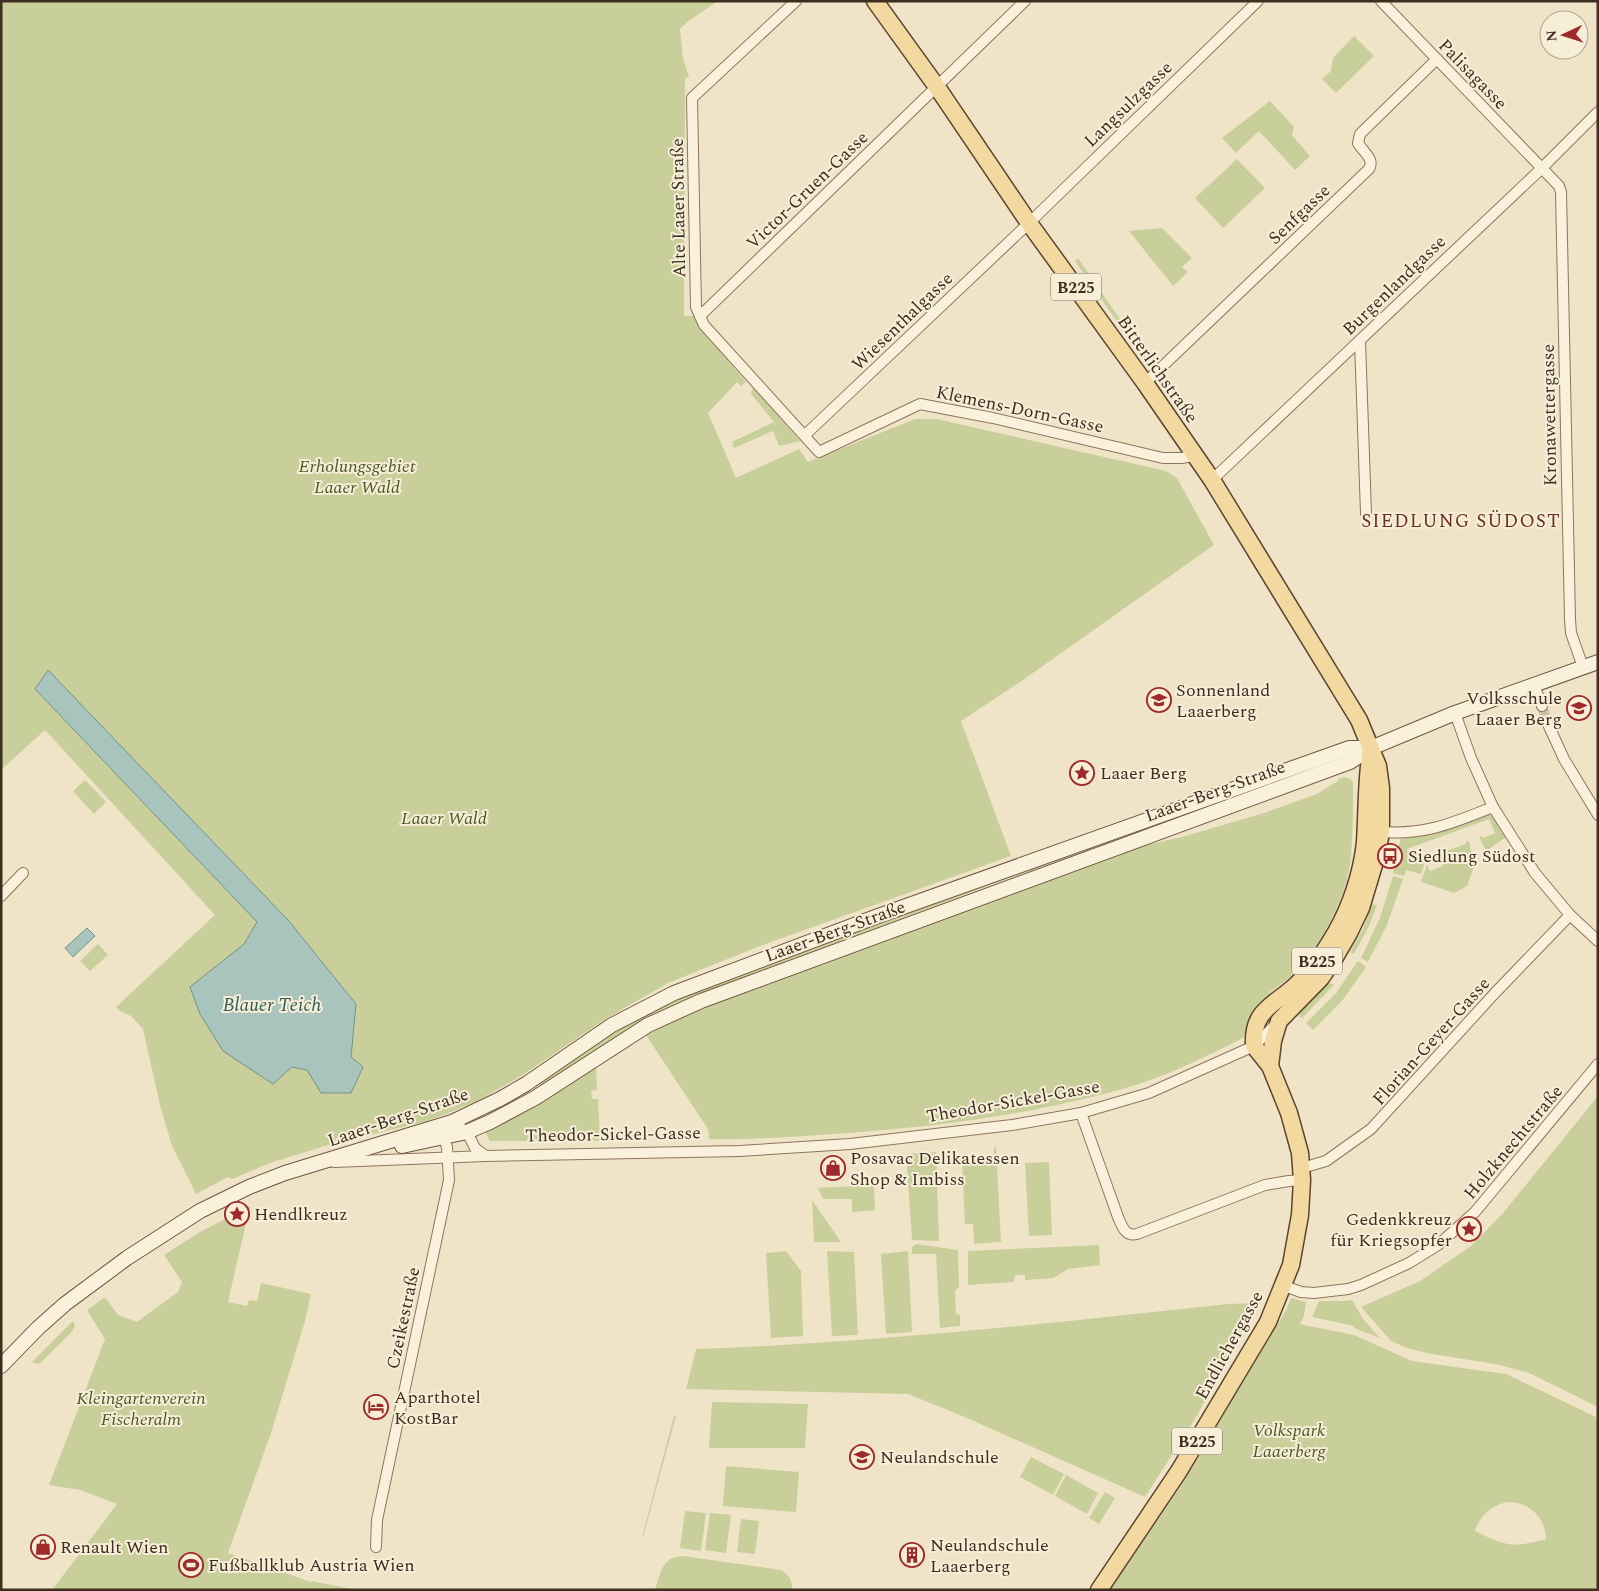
<svg xmlns="http://www.w3.org/2000/svg" width="1599" height="1591" font-family="Spectral,serif">
<style>
.green{fill:#c9cf9b;fill-rule:evenodd}
.water{fill:#a9c4bc;stroke:#6f938a}
.lines{fill:none;stroke-linecap:round;stroke-linejoin:round}
.minor-tunnel{stroke:#ccc0a6;stroke-width:10;stroke-dasharray:10 5;stroke-linecap:butt}
.minor-casing{stroke:#8d765c;stroke-width:12}
.secondary-casing{stroke:#6f573f;stroke-width:16}
.primary-casing{stroke:#5b4430;stroke-width:19}
.minor{stroke:#faf1dc;stroke-width:10}
.secondary{stroke:#faf1dc;stroke-width:14}
.primary{stroke:#f3d9a0;stroke-width:16}
.labels{text-anchor:middle;stroke-width:4;stroke-linejoin:round;paint-order:stroke}
.shield{fill:#f7eed8;stroke:#756857;stroke-width:1}
.shield-label{font-size:16px;font-weight:bold;fill:#3d2e20}
.street-label{font-size:18px;fill:#3d2e20;stroke:#f7eed8}
.park-label{font-size:18px;font-style:italic;fill:#4d5a26;stroke:#f7eed8}
.poi-label{font-size:18px;fill:#3d2e20;stroke:#f7eed8;text-anchor:start}
.neighbourhood-label{font-size:19px;letter-spacing:1px;fill:#6b2e1e;stroke:#f7eed8}
.water-label{font-size:19px;font-style:italic;fill:#2f5d5a;stroke:#f7eed8}
</style>
<rect width="100%" height="100%" fill="#f0e4c8"/>
<g class="green">
<path d="M1,1H718L687,22L680,29L683,58L689,77L685,78L684,316H694L703,331L746,382L741,386L737,382L708,413L736,478L799,449L808,462L915,419H937L1166,471L1177,478L1214,545L1023,680L961,721L1011,856L760,946L668,983L607,1018L521,1076L477,1101L451,1112L427,1121L325,1146L270,1163L232,1179L228,1177L196,1194L172,1146L160,1105L143,1029L131,1016L120,1011L116,1007L215,915L45,730L1,770ZM47,670L288,920L356,1004L351,1057L321,1093L307,1070L292,1067L190,987L244,944L257,922L35,689Z"/>
<polygon points="1354,36 1374,56 1336,93 1322,79 1331,71 1333,58"/>
<polygon points="1270,101 1294,127 1292,135 1310,156 1295,170 1259,131 1236,153 1222,138"/>
<polygon points="1237,159 1265,188 1223,228 1195,198"/>
<polygon points="1162,228 1192,258 1182,267 1188,272 1173,286 1129,231"/>
<polygon points="1078,258 1150,363 1147,365 1075,261"/>
<polygon points="753,387 800,441 779,446 773,431 734,448 732,442 774,422 751,394"/>
<polygon points="1300,772 1233,800 996,883 695,996 660,1013 538,1088 543,1080 604,1039 638,1018 691,992 990,883"/>
<path d="M1344,777L1351,779L1353,783C1353,807 1353,832 1351,856C1348,894 1324,939 1300,967C1291,977 1281,984 1270,992C1268,1000 1262,1002 1257,1008C1249,1017 1248,1028 1243,1038C1209,1055 1175,1072 1139,1084C1041,1114 936,1127 834,1134C792,1137 751,1140 709,1139L708,1129L646,1035L712,1004L1055,876L1146,845L1182,837L1264,813L1317,794L1338,781V779Z"/>
<polygon points="85,780 106,802 94,814 73,791"/>
<polygon points="1487,814 1494,816 1508,836 1486,851 1479,837 1482,836 1483,838 1495,833 1489,819 1407,849 1412,864 1424,860 1424,865 1421,874 1406,870 1404,876 1393,873 1401,837"/>
<polygon points="1469,841 1472,855 1469,857 1474,867 1467,886 1454,893 1421,882 1427,865 1430,871 1443,866 1436,853 1440,852 1441,853 1466,844 1466,842"/>
<polygon points="1393,876 1403,879 1387,925 1368,962 1361,958 1380,918"/>
<polygon points="1372,904 1377,905 1369,926 1354,954 1350,952 1363,929"/>
<polygon points="98,944 108,955 90,971 80,961"/>
<polygon points="1358,961 1366,967 1342,1001 1313,1030 1306,1023 1336,993"/>
<polygon points="1331,983 1334,985 1302,1018 1299,1017 1301,1010 1326,984"/>
<polygon points="596,1067 597,1090 591,1091 592,1099 598,1099 600,1141 490,1141 485,1132 539,1104"/>
<polygon points="1598,1096 1598,1407 1529,1373 1500,1365 1427,1353 1407,1348 1391,1341 1361,1307 1420,1281 1471,1246 1503,1213"/>
<polygon points="994,1147 996,1147 1001,1242 974,1244 973,1224 965,1224 962,1161 994,1158"/>
<polygon points="936,1152 939,1241 912,1240 906,1154"/>
<polygon points="1049,1162 1052,1235 1029,1236 1025,1163"/>
<polygon points="874,1185 875,1210 852,1212 852,1199 823,1199 818,1188"/>
<polygon points="812,1200 841,1242 814,1242"/>
<polygon points="250,1206 228,1302 247,1306 249,1300 257,1301 261,1283 311,1294 305,1321 271,1433 228,1553 311,1582 312,1581 356,1590 52,1590 117,1504 80,1490 49,1485 105,1339 87,1310 105,1297 118,1315 137,1322 178,1292 182,1282 164,1255 198,1233"/>
<polygon points="916,1244 958,1250 959,1287 955,1291 956,1314 960,1315 960,1326 940,1328 936,1254 912,1254 912,1247"/>
<polygon points="1099,1245 1100,1265 1068,1269 1053,1278 1025,1280 1025,1275 1015,1275 1014,1282 968,1285 968,1251"/>
<polygon points="786,1251 801,1271 803,1336 771,1338 766,1253"/>
<polygon points="827,1251 854,1252 858,1335 832,1336"/>
<polygon points="908,1251 912,1332 886,1334 881,1254"/>
<path d="M1291,1298L1306,1302L1304,1316L1300,1324L1354,1335L1412,1361L1506,1374L1598,1418V1590H1110L1183,1483L1286,1310ZM1507,1502C1529,1502 1545,1516 1546,1539C1511,1548 1508,1547 1475,1531C1480,1515 1491,1506 1507,1502Z"/>
<polygon points="1352,1300 1363,1319 1380,1338 1354,1328 1354,1326 1312,1317 1319,1301 1342,1301"/>
<path d="M1259,1303L1195,1419L1145,1497L967,1418L908,1394L686,1389L696,1349C874,1343 1051,1323 1228,1304Z"/>
<polygon points="73,1321 75,1326 72,1332 39,1364 32,1362"/>
<polygon points="712,1402 808,1404 805,1448 709,1448"/>
<polygon points="674,1416 676,1416 643,1537 642,1537"/>
<polygon points="1031,1457 1064,1474 1053,1495 1020,1477"/>
<polygon points="726,1466 799,1472 796,1512 723,1506"/>
<polygon points="1066,1475 1098,1493 1087,1514 1055,1496"/>
<polygon points="1105,1492 1115,1498 1099,1524 1089,1518"/>
<polygon points="685,1511 706,1513 701,1551 680,1548"/>
<polygon points="710,1513 731,1515 726,1553 705,1550"/>
<polygon points="741,1519 759,1521 755,1554 737,1552"/>
<path d="M683,1556L781,1570C789,1575 793,1580 792,1590H655C661,1573 661,1557 683,1556Z"/>
</g>
<g class="water">
<polygon points="48,670 288,920 356,1004 351,1057 363,1067 351,1093 321,1093 307,1070 292,1067 273,1084 223,1051 200,1014 190,987 244,944 257,922 35,689"/>
<polygon points="87,928 95,936 73,957 65,948"/>
</g>
<g class="lines">
<polyline class="minor-tunnel" points="1542,706 1547,722"/>
<defs>
<g id="minor">
<polyline points="796,1 692,98 696,307 704,325 819,452 920,404 993,418 1163,458 1181,458 1194,456"/>
<polyline points="1381,1 1559,186 1561,192 1570,619 1571,633 1583,667"/>
<polyline points="700,316 1025,1"/>
<polyline points="1360,341 1366,513"/>
<path d="M1145,383L1369,169C1375,159 1363,152 1358,143L1360,134L1437,59"/>
<polyline points="805,435 1029,223 1258,1"/>
<polyline points="1212,480 1541,169 1598,112"/>
<polyline points="1534,685 1542,706"/>
<polyline points="1455,713 1471,758 1493,807 1535,873 1570,915 1598,941"/>
<polyline points="1547,722 1564,759 1598,815"/>
<path d="M1381,832C1426,835 1453,823 1493,807"/>
<polyline points="1,896 23,873"/>
<path d="M1081,1113L1118,1217C1122,1226 1125,1237 1137,1234L1265,1185L1289,1181L1302,1180"/>
<polyline points="461,1128 467,1132 475,1148 486,1156"/>
<polyline points="334,1162 486,1156 739,1151 850,1144 1012,1125 1081,1113 1149,1093 1254,1046 1277,1023"/>
<polyline points="1302,1168 1326,1161 1371,1129 1494,994 1570,915"/>
<polyline points="1284,1286 1301,1292 1314,1293 1348,1289 1361,1285 1409,1263 1438,1245 1475,1212 1598,1064"/>
<polyline points="376,1547 377,1520 449,1180 447,1147 441,1132"/>
</g>
<g id="secondary">
<polyline points="402,1146 467,1132 490,1122 535,1098 648,1025 701,1001 1350,762 1371,748 1455,713 1598,662"/>
<polyline points="1,1366 38,1328 65,1304 127,1258 200,1211 249,1187 285,1173 452,1122 500,1099 526,1084 612,1025 674,993 878,916 1349,748 1371,748"/>
</g>
<g id="primary">
<polyline points="875,1 937,87 1029,223 1145,383 1212,480 1359,720 1378,766 1381,788 1381,832 1377,855 1361,908 1349,933 1334,959 1321,978 1279,1021 1273,1041 1270,1066"/>
<path d="M1099,1590L1179,1471L1268,1322L1291,1265L1300,1215L1302,1180L1300,1153L1289,1113L1270,1066L1254,1046C1252,1009 1274,1006 1297,984C1313,970 1325,951 1336,932C1351,906 1362,872 1365,842C1367,811 1366,781 1371,750"/>
</g>
</defs>
<use href="#minor" class="minor-casing"/>
<use href="#secondary" class="secondary-casing"/>
<use href="#primary" class="primary-casing"/>
<use href="#minor" class="minor"/>
<use href="#secondary" class="secondary"/>
<use href="#primary" class="primary"/>
</g>
<defs>
<symbol id="school-ring" viewBox="-11 -11 22 22"><circle r="9.5" fill="#f7eed8" stroke="#9e2a2b" stroke-width="1.5"/><path d="M0-5L7-2L0 1L-7-2ZM-4 1L0 2.5L4 1V4Q0 6-4 4Z" fill="#9e2a2b"/></symbol>
<symbol id="sight-ring" viewBox="-11 -11 22 22"><circle r="9.5" fill="#f7eed8" stroke="#9e2a2b" stroke-width="1.5"/><path d="M0-6L1.8-2.2L6-1.7L2.9 1.2L3.7 5.4L0 3.3L-3.7 5.4L-2.9 1.2L-6-1.7L-1.8-2.2Z" fill="#9e2a2b"/></symbol>
<symbol id="bus-ring" viewBox="-11 -11 22 22"><circle r="9.5" fill="#f7eed8" stroke="#9e2a2b" stroke-width="1.5"/><path d="M-5-6H5V4H4V6H2V4H-2V6H-4V4H-5ZM-3.5-4V0h7V-4ZM-3.5 1.2v1.5H-2V1.2ZM2 1.2v1.5H3.5V1.2Z" fill="#9e2a2b"/></symbol>
<symbol id="shop-ring" viewBox="-11 -11 22 22"><circle r="9.5" fill="#f7eed8" stroke="#9e2a2b" stroke-width="1.5"/><path d="M-5-2.5h2.3a2.7 3.5 0 0 1 5.4 0H5L5.5 6h-11ZM-1.5-2.5h3a1.5 2.3 0 0 0-3 0Z" fill="#9e2a2b"/></symbol>
<symbol id="hotel-ring" viewBox="-11 -11 22 22"><circle r="9.5" fill="#f7eed8" stroke="#9e2a2b" stroke-width="1.5"/><path d="M-6-4.5h1.5V1H6V5H4.5V3h-9V5H-6ZM-4 0a1.8 1.8 0 1 1 3.6 0ZM.5 0V-2.5h3Q6-2.5 6 0Z" fill="#9e2a2b"/></symbol>
<symbol id="building-ring" viewBox="-11 -11 22 22"><circle r="9.5" fill="#f7eed8" stroke="#9e2a2b" stroke-width="1.5"/><path d="M-4-6H4V6H1V3H-1V6H-4ZM-2.5-4.3h1.7v1.8h-1.7ZM.8-4.3h1.7v1.8H.8ZM-2.5-1h1.7V.8h-1.7ZM.8-1h1.7V.8H.8Z" fill="#9e2a2b"/></symbol>
<symbol id="stadium-ring" viewBox="-11 -11 22 22"><circle r="9.5" fill="#f7eed8" stroke="#9e2a2b" stroke-width="1.5"/><path d="M0-5a6.5 5 0 1 0 0 10a6.5 5 0 1 0 0-10ZM-3.5-1.8h7v3.6h-7Z" fill="#9e2a2b"/></symbol>
</defs>
<g fill-rule="evenodd">
<use href="#school-ring" x="1145" y="686" width="28" height="28"/>
<use href="#school-ring" x="1565" y="694" width="28" height="28"/>
<use href="#sight-ring" x="1068" y="759" width="28" height="28"/>
<use href="#bus-ring" x="1376" y="842" width="28" height="28"/>
<use href="#shop-ring" x="819" y="1154" width="28" height="28"/>
<use href="#sight-ring" x="223" y="1200" width="28" height="28"/>
<use href="#sight-ring" x="1455" y="1215" width="28" height="28"/>
<use href="#hotel-ring" x="362" y="1393" width="28" height="28"/>
<use href="#school-ring" x="848" y="1443" width="28" height="28"/>
<use href="#shop-ring" x="29" y="1533" width="28" height="28"/>
<use href="#building-ring" x="898" y="1541" width="28" height="28"/>
<use href="#stadium-ring" x="177" y="1551" width="28" height="28"/>
</g>
<g class="labels">
<g class="shield">
<rect x="1051" y="273.5" width="50" height="27" rx="4"/>
<rect x="1292" y="947.5" width="50" height="27" rx="4"/>
<rect x="1172" y="1427.5" width="50" height="27" rx="4"/>
</g>
<g class="shield-label">
<text x="1076" y="293">B225</text>
<text x="1317" y="967">B225</text>
<text x="1197" y="1447">B225</text>
</g>
<g class="street-label">
<text transform="translate(1473 74) rotate(46)" y="6">Palisagasse</text>
<text transform="translate(1128 104) rotate(-44)" y="6">Langsulzgasse</text>
<text transform="translate(807 190) rotate(-44)" y="6">Victor-Gruen-Gasse</text>
<text transform="translate(678 208) rotate(-91)" y="6">Alte Laaer Straße</text>
<text transform="translate(1299 214) rotate(-44)" y="6">Senfgasse</text>
<text transform="translate(1394 285) rotate(-44)" y="6">Burgenlandgasse</text>
<text transform="translate(902 321) rotate(-44)" y="6">Wiesenthalgasse</text>
<text transform="translate(1158 369) rotate(55)" y="6">Bitterlichstraße</text>
<text transform="translate(1020 409) rotate(12)" y="6">Klemens-Dorn-Gasse</text>
<text transform="translate(1549 415) rotate(-91)" y="6">Kronawettergasse</text>
<text transform="translate(1215 791) rotate(-20)" y="6">Laaer-Berg-Straße</text>
<text transform="translate(835 931) rotate(-20)" y="6">Laaer-Berg-Straße</text>
<text transform="translate(1431 1041) rotate(-48)" y="6">Florian-Geyer-Gasse</text>
<text transform="translate(1013 1101) rotate(-10)" y="6">Theodor-Sickel-Gasse</text>
<text transform="translate(398 1117) rotate(-19)" y="6">Laaer-Berg-Straße</text>
<text transform="translate(613 1134) rotate(-1)" y="6">Theodor-Sickel-Gasse</text>
<text transform="translate(1513 1142) rotate(-50)" y="6">Holzknechtstraße</text>
<text transform="translate(403 1318) rotate(-78)" y="6">Czeikestraße</text>
<text transform="translate(1229 1345) rotate(-61)" y="6">Endlichergasse</text>
</g>
<g class="park-label">
<text x="357" y="472">Erholungsgebiet<tspan x="357" dy="21">Laaer Wald</tspan></text>
<text x="444" y="824">Laaer Wald</text>
<text x="141" y="1404">Kleingartenverein<tspan x="141" dy="21">Fischeralm</tspan></text>
<text x="1289" y="1436">Volkspark<tspan x="1289" dy="21">Laaerberg</tspan></text>
</g>
<g class="poi-label">
<text x="1176" y="696">Sonnenland<tspan x="1176" dy="21">Laaerberg</tspan></text>
<text x="1562" y="704" text-anchor="end">Volksschule<tspan x="1562" dy="21">Laaer Berg</tspan></text>
<text x="1100" y="779">Laaer Berg</text>
<text x="1408" y="862">Siedlung Südost</text>
<text x="850" y="1164">Posavac Delikatessen<tspan x="850" dy="21">Shop &amp; Imbiss</tspan></text>
<text x="254" y="1220">Hendlkreuz</text>
<text x="1452" y="1225" text-anchor="end">Gedenkkreuz<tspan x="1452" dy="21">für Kriegsopfer</tspan></text>
<text x="394" y="1403">Aparthotel<tspan x="394" dy="21">KostBar</tspan></text>
<text x="880" y="1463">Neulandschule</text>
<text x="930" y="1551">Neulandschule<tspan x="930" dy="21">Laaerberg</tspan></text>
<text x="60" y="1553">Renault Wien</text>
<text x="208" y="1571">Fußballklub Austria Wien</text>
</g>
<g class="neighbourhood-label">
<text x="1461" y="527">SIEDLUNG SÜDOST</text>
</g>
<g class="water-label">
<text x="272" y="1011">Blauer Teich</text>
</g>
</g>
<rect width="1599" height="1591" fill="none" stroke="#3d2e20" stroke-width="5"/>
<g transform="translate(1564 35) rotate(266)"><circle r="24" fill="#f7eed8" stroke="#ada18e"/>
<path d="M0-4L9 19L0 12L-9 19Z" fill="#9e2a2b"/>
<text y="-8" font-size="14" font-weight="bold" text-anchor="middle" fill="#3d2e20">N</text>
</g>
</svg>
